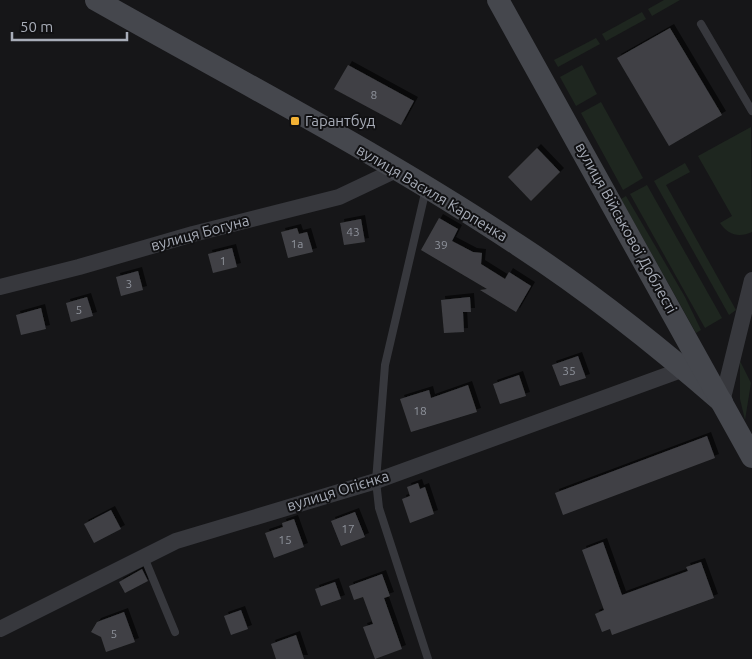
<svg xmlns="http://www.w3.org/2000/svg" width="752" height="659" font-family="Ubuntu,sans-serif">
<style>
.green{fill:#1e261f}
.building{fill:#404145;filter:url(#shadow)}
.lines{fill:none;stroke-linecap:round;stroke-linejoin:round}
.lane{stroke:#37383d;stroke-width:8}
.street{stroke:#37383d;stroke-width:16}
.secondary{stroke:#45474d;stroke-width:22}
.poi-dot{fill:#f2b134;stroke:#111113;stroke-width:2}
.labels{text-anchor:middle;stroke-width:4;stroke-linejoin:round;paint-order:stroke}
.number-label{font-size:12px;fill:#8e929b}
.poi-label{font-size:15px;fill:#a8adb8;stroke:#111113;text-anchor:start}
.street-label{font-size:15px;fill:#a8adb8;stroke:#111113}
</style>
<defs>
<filter id="shadow"><feDropShadow dx="4" dy="-4" stdDeviation="0" flood-color="#0009"/></filter>
</defs>
<rect width="100%" height="100%" fill="#161618"/>
<g class="green">
<polygon points="664,0 680,0 652,16 648,9"/>
<polygon points="642,12 646,19 606,41 602,34"/>
<polygon points="596,38 600,44 558,67 554,60"/>
<polygon points="582,65 597,94 576,106 560,77"/>
<polygon points="601,102 643,178 623,190 581,113"/>
<path d="M751,127L752,232C739,238 728,235 720,223L732,216L698,156Z"/>
<polygon points="685,163 690,172 666,185 736,310 729,315 654,181"/>
<polygon points="647,185 722,318 705,328 630,194"/>
<polygon points="626,196 685,297 701,330 696,333 621,199"/>
<polygon points="740,361 751,383 745,420 740,399"/>
</g>
<g class="building">
<polygon points="670,28 722,115 669,146 617,58"/>
<polygon points="348,65 414,101 401,125 334,89"/>
<polygon points="537,148 560,172 531,201 508,177"/>
<polygon points="439,218 458,229 452,241 473,252 482,253 481,264 505,279 509,272 531,286 516,312 480,290 487,289 421,250"/>
<polygon points="361,219 365,242 344,245 340,223"/>
<polygon points="297,228 299,234 307,232 313,252 288,258 281,232"/>
<polygon points="232,248 237,267 213,273 208,254"/>
<polygon points="138,271 143,290 121,296 116,277"/>
<polygon points="87,297 93,316 71,322 66,303"/>
<polygon points="470,297 471,312 463,312 464,332 444,333 441,300"/>
<polygon points="41,308 46,329 21,335 16,315"/>
<polygon points="578,356 586,378 560,386 552,365"/>
<polygon points="519,375 526,396 500,404 493,384"/>
<polygon points="468,385 477,412 411,432 400,399 429,390 431,398"/>
<polygon points="707,436 715,458 563,515 555,493"/>
<polygon points="418,483 420,489 425,487 434,514 410,523 402,499 410,496 407,487"/>
<polygon points="111,510 121,529 94,543 84,524"/>
<polygon points="355,512 365,537 341,546 331,521"/>
<polygon points="294,519 304,547 274,558 265,533 283,527 282,523"/>
<polygon points="603,542 622,595 688,571 686,567 701,562 714,598 612,635 610,629 602,632 595,614 604,610 582,550"/>
<polygon points="142,569 148,581 125,593 119,582"/>
<polygon points="382,574 390,596 384,598 402,649 375,659 363,627 373,624 363,597 354,600 349,586"/>
<polygon points="335,582 341,599 321,606 315,589"/>
<polygon points="241,610 248,629 231,635 224,616"/>
<polygon points="124,612 135,642 106,652 101,637 91,632 97,622"/>
<polygon points="296,635 304,659 276,659 271,644"/>
</g>
<g class="lines">
<g class="lane">
<polyline points="701,24 752,111"/>
<polyline points="426,189 385,365 376,481 379,508 428,659"/>
<polyline points="144,557 175,632"/>
</g>
<g class="street">
<polyline points="0,287 79,267 193,234 339,197 396,170"/>
<polyline points="722,402 752,280"/>
<polyline points="0,629 176,541 376,481 684,369"/>
</g>
<g class="secondary">
<path d="M96,0C237,80 383,155 518,245C590,292 657,345 722,402"/>
<polyline points="498,0 752,457"/>
</g>
</g>
<rect class="poi-dot" x="290" y="116" width="10" height="10" rx="2.5"/>
<g class="labels">
<g class="number-label">
<text x="374" y="99">8</text>
<text x="353" y="236">43</text>
<text x="297" y="248">1а</text>
<text x="441" y="249">39</text>
<text x="223" y="265">1</text>
<text x="129" y="288">3</text>
<text x="79" y="314">5</text>
<text x="569" y="375">35</text>
<text x="420" y="415">18</text>
<text x="348" y="533">17</text>
<text x="285" y="544">15</text>
<text x="114" y="638">5</text>
</g>
<g class="poi-label">
<text x="305" y="126">Гарантбуд</text>
</g>
<g class="street-label">
<text transform="translate(432 193) rotate(31)" y="5">вулиця Василя Карпенка</text>
<text transform="translate(626 228) rotate(61)" y="5">вулиця Військової Доблесті</text>
<text transform="translate(200 233) rotate(-15)" y="5">вулиця Богуна</text>
<text transform="translate(338 491) rotate(-17)" y="5">вулиця Огієнка</text>
</g>
</g>
<path d="M12 32v8h115v-8" fill="none" stroke="#a8adb8" stroke-width="2.5"/>
<text x="20" y="32" font-size="15" fill="#a8adb8" stroke="#111113" stroke-width="4" paint-order="stroke">50 m</text>
</svg>
